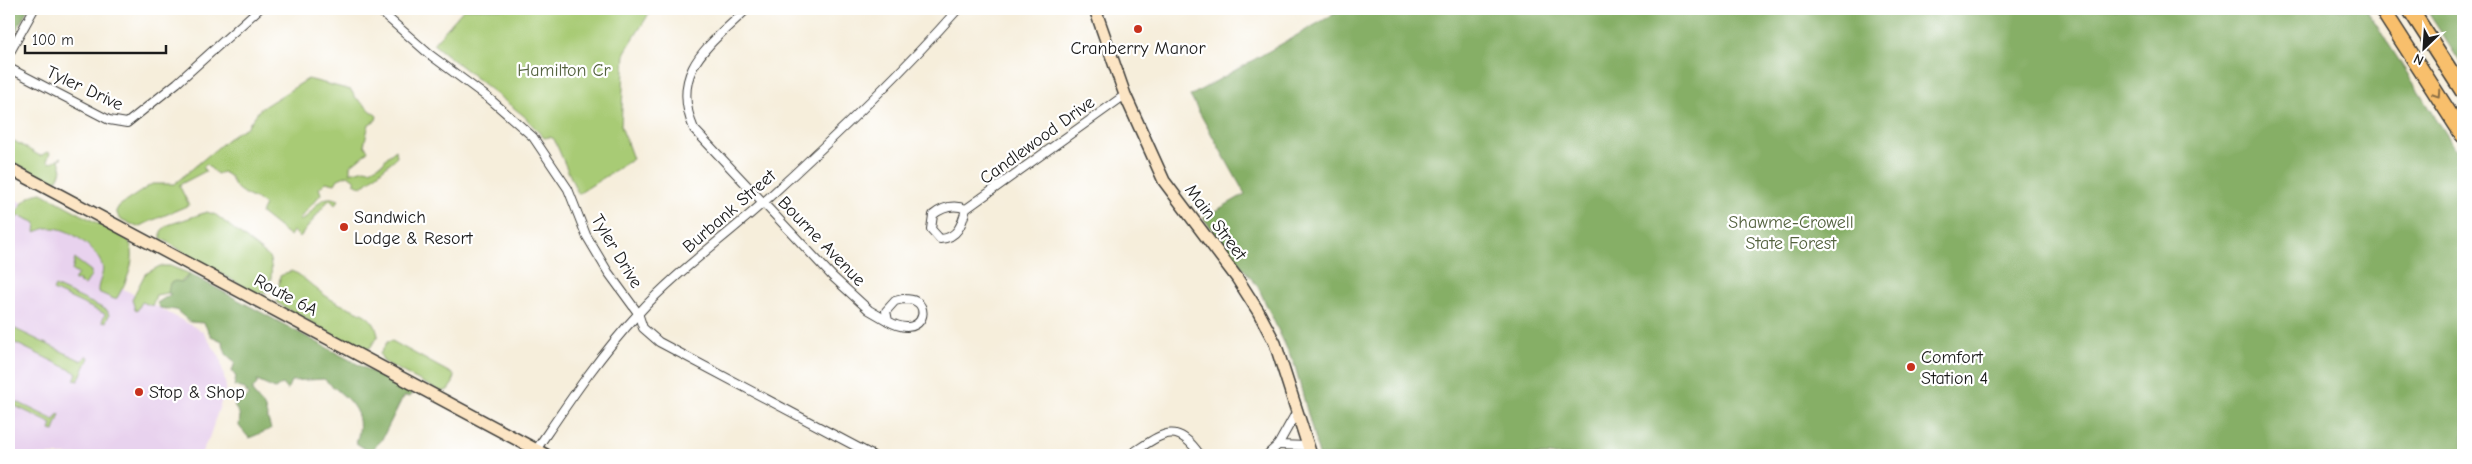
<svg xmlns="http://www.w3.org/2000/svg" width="2472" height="464" font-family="'Comic Neue',sans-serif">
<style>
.built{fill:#e8d2ee}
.green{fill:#a8cb74;stroke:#627448}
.forest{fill:#86af66;stroke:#516641}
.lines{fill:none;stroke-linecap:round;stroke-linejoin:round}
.street-casing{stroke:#3d3c39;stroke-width:10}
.secondary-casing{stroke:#3d3c39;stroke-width:14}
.highway-casing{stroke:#3d3c39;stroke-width:18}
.street{stroke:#fff;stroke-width:8}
.secondary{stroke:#fce5c4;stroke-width:11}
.highway{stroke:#f8bf6c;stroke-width:15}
.oneway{stroke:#8a6e44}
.poi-dot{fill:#c8321e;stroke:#fff;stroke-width:2}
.labels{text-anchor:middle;stroke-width:4.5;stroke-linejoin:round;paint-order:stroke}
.poi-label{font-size:18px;fill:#1c1c1c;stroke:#fff;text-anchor:start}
.park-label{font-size:18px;fill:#54623f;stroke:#fff}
.street-label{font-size:18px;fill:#1c1c1c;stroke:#fff}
</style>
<rect width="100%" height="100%" fill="#fff"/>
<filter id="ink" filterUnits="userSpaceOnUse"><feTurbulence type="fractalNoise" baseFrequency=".02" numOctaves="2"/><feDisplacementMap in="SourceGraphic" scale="10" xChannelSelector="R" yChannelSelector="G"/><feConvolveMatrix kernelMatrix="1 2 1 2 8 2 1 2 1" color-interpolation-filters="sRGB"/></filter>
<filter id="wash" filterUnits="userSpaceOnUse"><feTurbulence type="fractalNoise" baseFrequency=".0096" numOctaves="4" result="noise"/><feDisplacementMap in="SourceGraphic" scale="20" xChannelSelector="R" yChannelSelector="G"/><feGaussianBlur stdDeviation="1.12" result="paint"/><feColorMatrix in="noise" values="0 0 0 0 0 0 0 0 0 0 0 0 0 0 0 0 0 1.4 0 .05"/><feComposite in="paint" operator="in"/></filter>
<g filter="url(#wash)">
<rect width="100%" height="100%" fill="#f6eedb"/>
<polygon class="built" points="9,196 90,238 104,257 107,280 202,331 220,357 226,387 209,438 200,455 9,455"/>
<g class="green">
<polygon points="464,9 652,9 625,52 621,126 633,159 578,194 554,139 550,137 544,138 524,116 433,44"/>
<path d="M308,79L351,90L355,97L377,116L376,120L369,124L364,145L368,150L366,153L350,166V173L364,169L370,170L383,163L387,157L396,150L397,157L362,187L354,183L356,181L348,175L338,179L335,184L326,182L319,188L321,194L300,218V221C315,214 317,191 339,200L335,205L330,200L327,202L300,237L293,231L290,236L261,213L265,205C254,196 234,194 231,177L223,172L217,174L206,164L203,168L206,171L179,185L189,205L137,227L119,218L116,211L119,206L152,184H174L234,134L247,127L260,109Z"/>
<polygon points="9,138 40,156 47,152 50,153 47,161 50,163 62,157 59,160 62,170 56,181 49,181 9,160"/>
<path d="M42,193L128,240C139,256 126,283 117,298L114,299L98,292C97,282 105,275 102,265C95,248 72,229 53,228C46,227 41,230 35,232L36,223L18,215L9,234C13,217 22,194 42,193Z"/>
<path d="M207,212L216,215L269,257C273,267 272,284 266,293L258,294L201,263L161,238V231L168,225Z"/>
<polygon points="75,259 91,271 91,276 85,285 79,283 80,280 74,280 78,274 72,271"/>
<polygon points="160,266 170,266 190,274 168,293 156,295 152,306 142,302 137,311 135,310 132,299 145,274"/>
<path d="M291,271L298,274C310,283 322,295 336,302C353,311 375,312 378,336L370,348L361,350L277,303L280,276Z"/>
<polygon points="55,286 107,310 109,315 106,322 102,321 105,314 53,290"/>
<polygon points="9,326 82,361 87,355 89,358 78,381 74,380 77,373 9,340"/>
<polygon points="392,341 454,375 453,383 448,390 441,392 384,362 380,354 387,342"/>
<polygon points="9,398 54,420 58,414 60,414 54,431 50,430 52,424 9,403"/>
</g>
<g class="forest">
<polygon points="15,9 28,9 9,43 9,18"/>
<polygon points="1343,9 2366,9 2463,160 2463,455 1319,455 1295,366 1258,287 1203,218 1245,194 1190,96"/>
<polygon points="2426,9 2463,9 2463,67"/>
<path d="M190,274L413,394L410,397L405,396L401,401L381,441L370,452L356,443C368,410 347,399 324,379L291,381L287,390L282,384L275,389L257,381V384L253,388V393L264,406L271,429L249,438L239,426L240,415L234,406L248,396L245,389L234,386L236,377L232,371L235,362L226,354L222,341L211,336L204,323L190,322L176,310L160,308L157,303L171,294L168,293L170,283L175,281L183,282Z"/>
</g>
</g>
<g filter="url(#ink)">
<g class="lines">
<defs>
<g id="street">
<polyline points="378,9 429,54 491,100 533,137 568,189 586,235 608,272 638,313 643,328 659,342 872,455"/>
<path d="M747,9C709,46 669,70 694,129L833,277L869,310L888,321"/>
<polyline points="9,54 34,9"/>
<polyline points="9,68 109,120 127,123 177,83 259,9"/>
<path d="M966,209C954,204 943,207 933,215L931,229L940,239C958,238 962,224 966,209L1125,95"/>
<path d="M903,299C907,299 912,299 915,301C931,308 921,340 888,321L886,311L895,301Z"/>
<polyline points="1278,445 1308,446"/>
<path d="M536,450C568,403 599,356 638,314C676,272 723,239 765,201C832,140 898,77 958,9"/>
<path d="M1129,455C1160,436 1175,418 1200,455"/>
<polyline points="1267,455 1278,445 1297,411"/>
</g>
<g id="secondary">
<polyline points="1095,9 1125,95 1164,181 1237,278 1258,311 1275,343 1311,455"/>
<polyline points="9,168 546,455"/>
</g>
<g id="highway">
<polyline points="2382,9 2463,135"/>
<polyline points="2410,9 2463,91"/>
</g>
</defs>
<use href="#street" class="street-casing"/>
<use href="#secondary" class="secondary-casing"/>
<use href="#highway" class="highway-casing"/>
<use href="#street" class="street"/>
<use href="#secondary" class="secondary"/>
<use href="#highway" class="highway"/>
</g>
<defs><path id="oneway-chevron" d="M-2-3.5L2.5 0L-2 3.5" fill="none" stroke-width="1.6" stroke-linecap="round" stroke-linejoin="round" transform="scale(1.25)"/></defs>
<use class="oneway" href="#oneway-chevron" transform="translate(2437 94) rotate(57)"/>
</g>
<g class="poi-dot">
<circle cx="1138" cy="29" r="5"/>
<circle cx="344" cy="227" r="5"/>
<circle cx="1911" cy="367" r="5"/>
<circle cx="139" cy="392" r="5"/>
</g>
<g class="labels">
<g class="poi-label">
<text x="1138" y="54" text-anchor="middle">Cranberry Manor</text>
<text x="354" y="223">Sandwich<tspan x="354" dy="21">Lodge &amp; Resort</tspan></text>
<text x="1921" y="363">Comfort<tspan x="1921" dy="21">Station 4</tspan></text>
<text x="149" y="398">Stop &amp; Shop</text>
</g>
<g class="park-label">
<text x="564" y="76">Hamilton Cr</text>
<text x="1791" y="228">Shawme-Crowell<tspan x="1791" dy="21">State Forest</tspan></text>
</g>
<g class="street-label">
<text transform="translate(85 88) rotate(25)" y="6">Tyler Drive</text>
<text transform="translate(1037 140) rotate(-36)" y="6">Candlewood Drive</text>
<text transform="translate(729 211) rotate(-41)" y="6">Burbank Street</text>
<text transform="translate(1216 222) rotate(53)" y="6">Main Street</text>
<text transform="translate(822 241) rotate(46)" y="6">Bourne Avenue</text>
<text transform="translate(617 251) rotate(59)" y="6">Tyler Drive</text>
<text transform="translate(286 295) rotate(28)" y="6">Route 6A</text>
</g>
</g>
<rect width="2472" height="464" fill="none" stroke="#fff" stroke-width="30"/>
<g transform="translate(2424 48) rotate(205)" stroke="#ffffff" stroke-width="4" paint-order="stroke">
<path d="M0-4L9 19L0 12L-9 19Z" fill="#1c1c1c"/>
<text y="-8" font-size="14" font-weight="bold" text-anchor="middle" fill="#1c1c1c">N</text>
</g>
<path d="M25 45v8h141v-8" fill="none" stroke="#1c1c1c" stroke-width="2.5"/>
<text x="32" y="45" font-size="15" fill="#1c1c1c" stroke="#ffffff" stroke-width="4" paint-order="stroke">100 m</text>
</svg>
